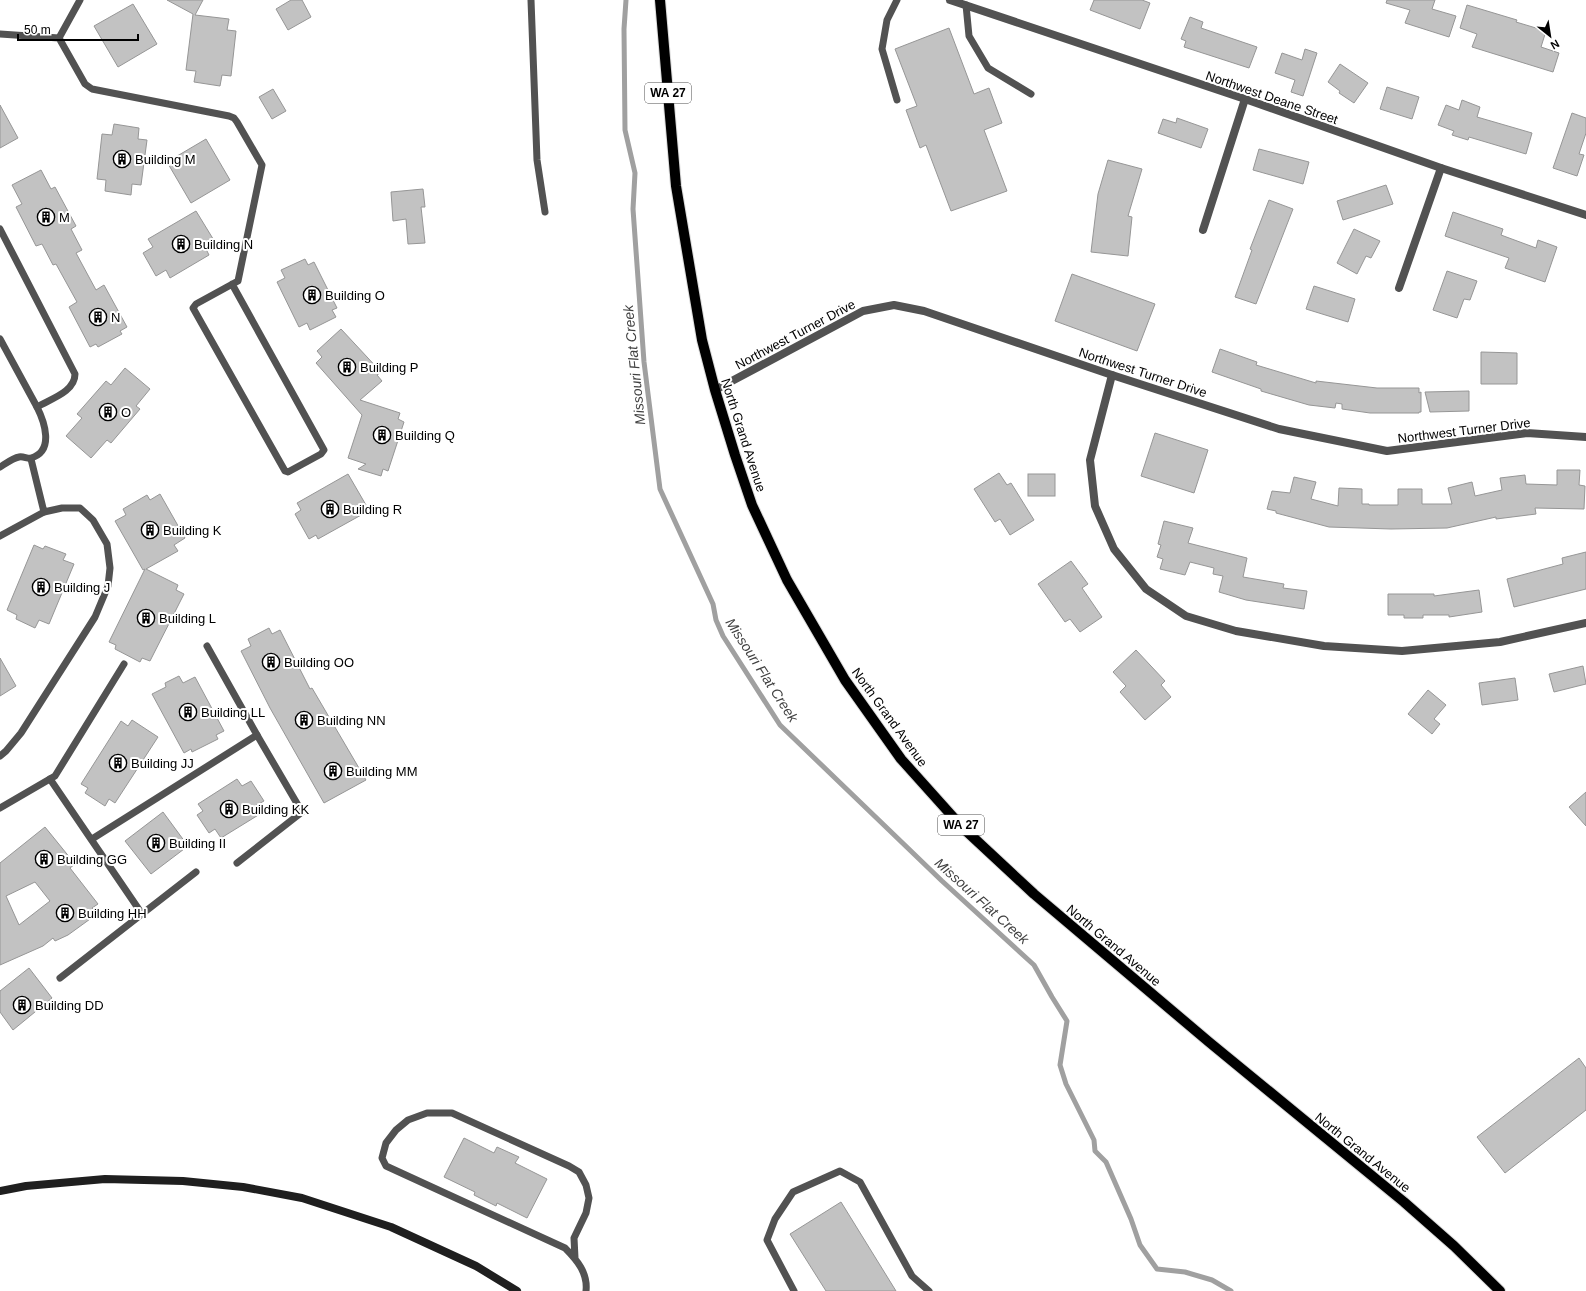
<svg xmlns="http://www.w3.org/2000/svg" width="1586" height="1291" font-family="Helvetica,sans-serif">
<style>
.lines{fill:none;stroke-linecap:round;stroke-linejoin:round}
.stream{stroke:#a0a0a0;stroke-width:5}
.building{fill:#c2c2c2;stroke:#969696;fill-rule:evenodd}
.primary-casing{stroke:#dbdbdb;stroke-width:12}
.lane{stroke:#525252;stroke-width:7}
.street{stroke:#525252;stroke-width:8}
.secondary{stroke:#1f1f1f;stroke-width:8}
.primary{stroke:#000;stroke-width:10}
.labels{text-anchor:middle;stroke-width:4;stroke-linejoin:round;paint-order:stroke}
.shield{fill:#fff;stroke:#4c4c4c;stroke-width:1}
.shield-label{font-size:12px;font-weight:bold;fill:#000}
.street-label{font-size:13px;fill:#000;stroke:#fff}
.poi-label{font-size:13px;fill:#000;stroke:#fff;text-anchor:start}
.water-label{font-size:14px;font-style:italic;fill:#414141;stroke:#fff}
</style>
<rect width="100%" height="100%" fill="#fff"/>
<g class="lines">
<polyline class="stream" points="626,0 624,29 625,130 635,173 633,209 644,362 660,489 713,604 716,620 723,636 780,725 942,881 1034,965 1052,997 1067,1021 1060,1065 1066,1084 1094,1140 1095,1151 1106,1162 1131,1219 1140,1245 1157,1269 1185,1272 1212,1280 1231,1291"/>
</g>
<g class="building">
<polygon points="167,0 203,0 195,15 229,19 227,30 236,31 231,76 222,75 220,86 194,82 196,71 186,70 193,14"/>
<polygon points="291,0 302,0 311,17 288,30 276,9"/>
<polygon points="1094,0 1142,0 1150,3 1140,29 1090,10"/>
<polygon points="1387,0 1435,0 1432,9 1456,16 1449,37 1405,23 1410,10 1386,3"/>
<polygon points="133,4 157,44 118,67 94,26"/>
<polygon points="1467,5 1517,20 1516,22 1546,31 1541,47 1559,53 1553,72 1472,47 1477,34 1460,28"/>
<polygon points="1190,17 1203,22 1201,28 1257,47 1249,68 1184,47 1186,41 1181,39"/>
<polygon points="949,28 974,94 989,88 1002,123 984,130 1007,191 951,211 926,145 920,148 906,110 917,106 895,49"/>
<polygon points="1305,49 1317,53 1303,96 1291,92 1295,80 1275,73 1282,53 1302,60"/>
<polygon points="1340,64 1368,83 1354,103 1339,93 1340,91 1328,82"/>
<polygon points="1387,87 1419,97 1412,119 1380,109"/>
<polygon points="273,89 286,111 272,119 259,97"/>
<polygon points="1462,100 1480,107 1477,117 1532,133 1526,154 1469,137 1468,140 1452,135 1454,131 1438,125 1446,105 1459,110"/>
<polygon points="0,105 18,138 0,148"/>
<polygon points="1572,113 1586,118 1586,133 1579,154 1584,155 1577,176 1553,168"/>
<polygon points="1177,118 1208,129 1201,148 1158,133 1163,119 1176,123"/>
<polygon points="114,124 139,128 138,139 147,140 141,185 132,184 131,195 105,191 106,180 97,179 102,134 112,135"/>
<polygon points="206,139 230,180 191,203 167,162"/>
<polygon points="1259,149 1309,162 1303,184 1253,170"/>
<polygon points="1108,160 1142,169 1128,216 1132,217 1128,256 1091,252 1098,194"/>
<polygon points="41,170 51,189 55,187 76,226 71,229 82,250 76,253 96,290 104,285 127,327 120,331 122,334 98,347 96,344 90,347 69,307 77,302 56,264 53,265 42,244 36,246 16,207 22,204 12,185"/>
<polygon points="1386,185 1393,204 1343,220 1337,201"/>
<polygon points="423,189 425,207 421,207 425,243 408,244 406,219 393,221 391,192"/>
<polygon points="1269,200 1293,209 1256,304 1235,297 1252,250 1250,249"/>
<polygon points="196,211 215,242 205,247 209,255 170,278 166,270 156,276 143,253 153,247 148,239"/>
<polygon points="1453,212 1503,229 1501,235 1536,248 1538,240 1557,247 1545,282 1505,268 1509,258 1445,236"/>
<polygon points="1354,229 1380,241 1371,258 1366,256 1357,274 1337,263"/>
<polygon points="305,259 308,265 314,262 337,308 332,310 336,317 310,330 307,323 299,327 277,282 285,278 281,270"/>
<polygon points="1447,271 1477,281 1470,300 1464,299 1457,318 1433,310"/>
<polygon points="1072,274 1155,304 1137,351 1055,321"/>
<polygon points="1314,286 1355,299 1348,322 1306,309"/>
<polygon points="341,329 381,372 377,375 382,381 360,400 400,413 398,419 404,422 388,471 383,469 381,476 358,469 366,464 348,458 362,415 316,363 322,357 317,351"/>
<polygon points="1220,349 1257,362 1256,365 1316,383 1316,381 1377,388 1419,388 1419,393 1421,392 1421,412 1419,412 1419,413 1370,413 1342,409 1342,404 1336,403 1335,408 1309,405 1261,391 1261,389 1212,372"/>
<polygon points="1481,352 1517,353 1517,384 1481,384"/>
<polygon points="125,368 150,389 136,406 140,409 111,443 107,440 91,458 66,436 82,418 77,414 106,381 111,385"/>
<polygon points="1469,391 1469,411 1430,412 1425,392"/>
<polygon points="1155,433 1208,450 1194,493 1141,476"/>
<polygon points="1557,470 1580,470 1579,485 1585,486 1584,509 1535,508 1536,514 1496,519 1496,517 1447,528 1391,529 1329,527 1276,513 1276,511 1267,509 1272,491 1290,493 1294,477 1316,482 1311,499 1338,506 1339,488 1362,489 1362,504 1369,504 1369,505 1398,505 1398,489 1422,489 1422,504 1452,504 1448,488 1472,482 1475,496 1502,490 1500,478 1525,475 1526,484 1557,485"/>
<polygon points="999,473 1007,485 1011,483 1034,520 1010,535 1000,519 995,522 974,489"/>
<polygon points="348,474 366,505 360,508 363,514 318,539 316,535 309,539 295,514 301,510 297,503"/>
<rect x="1028" y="474" width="27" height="22"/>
<polygon points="160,494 185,538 174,545 178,551 146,569 178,585 176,590 184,594 150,661 142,658 140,662 115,649 116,645 109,642 145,569 143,570 115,521 126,515 123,509 147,495 150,500"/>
<polygon points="1164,521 1193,528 1188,543 1247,558 1243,577 1284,584 1283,588 1307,591 1304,609 1246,600 1219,592 1223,576 1213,574 1214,568 1190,562 1185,575 1160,569 1163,559 1157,557 1161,545 1158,544"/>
<polygon points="34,545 43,549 45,546 66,554 63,560 74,564 49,624 39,620 35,628 16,619 17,615 7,610"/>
<polygon points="1586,552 1586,589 1514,607 1507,579 1563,564 1562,558"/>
<polygon points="1071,561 1088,584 1082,588 1102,617 1080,632 1070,619 1065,622 1038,584"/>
<polygon points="1479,590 1482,612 1449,617 1449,615 1423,615 1423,618 1404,618 1404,615 1388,615 1388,594 1434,594 1434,596"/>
<polygon points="269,628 272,634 280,630 310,689 312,688 366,780 324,803 270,708 241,651 251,646 248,639"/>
<polygon points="1136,650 1165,681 1161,685 1171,697 1145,720 1120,692 1126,686 1113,672"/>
<polygon points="0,658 16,686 0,696"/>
<polygon points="1583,666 1586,684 1554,692 1549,674"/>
<polygon points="179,676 183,683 195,677 224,731 216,735 218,739 192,752 191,749 184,753 152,694 166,687 165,683"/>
<polygon points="1515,678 1518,700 1482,705 1479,683"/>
<polygon points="1428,690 1446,705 1434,719 1440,724 1432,734 1408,714"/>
<polygon points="132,720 158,737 115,803 109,799 105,806 85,793 88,788 81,784 121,721 128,726"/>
<polygon points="237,779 242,786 251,781 264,801 255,806 260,814 221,838 215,829 209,833 197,815 203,811 198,804"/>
<polygon points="1586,792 1586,826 1569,807"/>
<polygon points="163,812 188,846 151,874 125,841"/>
<path d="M45,827L75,864L70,868L98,904L92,908L97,914L68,935L55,941L53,938L43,946L0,965V863ZM35,882L50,901L19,925L6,896Z"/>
<polygon points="29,968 52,998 13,1030 0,1012 0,991"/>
<polygon points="1579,1058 1586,1068 1586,1110 1505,1173 1477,1137"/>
<polygon points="464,1138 494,1153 497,1147 519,1157 515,1163 547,1179 527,1218 497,1203 496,1206 474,1195 475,1192 444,1177"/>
<polygon points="841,1202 896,1291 826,1291 790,1234"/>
</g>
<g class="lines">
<defs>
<polyline id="primary" points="660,0 676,186 702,340 715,390 735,455 752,505 787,580 845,680 901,759 962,827 1034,894 1209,1042 1404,1202 1454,1246 1500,1291"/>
</defs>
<use href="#primary" class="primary-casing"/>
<g class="lane">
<polyline points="531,0 537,160 545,212"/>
<polyline points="966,5 969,36 988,68 1031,94"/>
<polyline points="0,34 59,38 85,84 92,89 229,116 234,118 237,122 262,165 238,281 196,304 193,308 285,471 288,472 321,454 324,450 232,284"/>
<polyline points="59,38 80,0"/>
<polyline points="897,100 882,49 887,20 897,0"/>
<path d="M0,229L75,374C75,392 50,399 37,407C44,421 55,451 31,458C28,459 23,456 19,457C13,458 5,464 0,467"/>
<polyline points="0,339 37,407"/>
<polyline points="0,536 44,512"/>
<polyline points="0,756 6,751 21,733 95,617 108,586 110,568 107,544 93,520 80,508 62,508 44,512 31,459"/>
<polyline points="50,779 142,914 196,872"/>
<polyline points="0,808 55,776 124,664"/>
<polyline points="92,839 257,735 207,646"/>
<polyline points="237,863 302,812 257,735"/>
<polyline points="60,978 142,914"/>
<path d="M575,1258L574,1238L586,1213L589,1198L586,1185L579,1172L569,1166L452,1113H427L408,1120L396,1130L386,1143L382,1158L386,1166L565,1248C577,1260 588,1273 586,1291"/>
<polyline points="794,1291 767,1240 775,1219 793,1192 840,1171 860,1182 912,1276 929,1291"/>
</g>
<g class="street">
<polyline points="950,0 1245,99 1441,168 1586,215"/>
<polyline points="1203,230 1245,99"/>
<polyline points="1399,288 1441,168"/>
<polyline points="1112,375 1090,460 1095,506 1114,549 1146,589 1186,616 1236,631 1324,646 1402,651 1500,642 1586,623"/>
<polyline points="715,390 863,311 894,305 924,311 1112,375 1279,429 1387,451 1527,433 1586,437"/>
</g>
<polyline class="secondary" points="0,1191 26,1186 105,1179 183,1181 243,1187 302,1198 391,1227 476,1266 517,1291"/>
<use href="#primary" class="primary"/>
</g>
<defs>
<symbol id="building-ring" viewBox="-11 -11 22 22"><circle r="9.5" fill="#fff" stroke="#000" stroke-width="1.5"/><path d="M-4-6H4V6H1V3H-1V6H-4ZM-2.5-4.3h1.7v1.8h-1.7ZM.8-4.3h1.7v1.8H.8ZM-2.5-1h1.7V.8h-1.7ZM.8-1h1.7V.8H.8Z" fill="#000"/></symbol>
</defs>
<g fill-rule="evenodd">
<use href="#building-ring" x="112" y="149" width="20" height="20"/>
<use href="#building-ring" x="36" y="207" width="20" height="20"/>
<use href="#building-ring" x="171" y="234" width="20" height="20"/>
<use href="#building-ring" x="302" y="285" width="20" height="20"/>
<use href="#building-ring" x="88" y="307" width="20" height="20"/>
<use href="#building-ring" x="337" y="357" width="20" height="20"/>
<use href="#building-ring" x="98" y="402" width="20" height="20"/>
<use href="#building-ring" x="372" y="425" width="20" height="20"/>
<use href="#building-ring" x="320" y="499" width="20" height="20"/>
<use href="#building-ring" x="140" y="520" width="20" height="20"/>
<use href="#building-ring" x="31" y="577" width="20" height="20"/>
<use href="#building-ring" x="136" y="608" width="20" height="20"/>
<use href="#building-ring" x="261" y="652" width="20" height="20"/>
<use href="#building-ring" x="178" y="702" width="20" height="20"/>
<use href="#building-ring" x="294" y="710" width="20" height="20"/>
<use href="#building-ring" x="108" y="753" width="20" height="20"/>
<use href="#building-ring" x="323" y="761" width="20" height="20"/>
<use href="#building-ring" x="219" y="799" width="20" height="20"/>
<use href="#building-ring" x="146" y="833" width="20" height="20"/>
<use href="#building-ring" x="34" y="849" width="20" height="20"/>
<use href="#building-ring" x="55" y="903" width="20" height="20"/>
<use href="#building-ring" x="12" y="995" width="20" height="20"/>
</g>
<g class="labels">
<g class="shield">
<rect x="645" y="83" width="46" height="20" rx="3"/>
<rect x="938" y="815" width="46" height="20" rx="3"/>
</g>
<g class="shield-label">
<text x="668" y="97">WA 27</text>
<text x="961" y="829">WA 27</text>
</g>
<g class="street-label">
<text transform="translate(1272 97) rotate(19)" y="5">Northwest Deane Street</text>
<text transform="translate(795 334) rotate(-28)" y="5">Northwest Turner Drive</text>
<text transform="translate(1143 372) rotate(18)" y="5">Northwest Turner Drive</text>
<text transform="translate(1464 430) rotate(-7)" y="5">Northwest Turner Drive</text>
<text transform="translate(744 435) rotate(72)" y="5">North Grand Avenue</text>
<text transform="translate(890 717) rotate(54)" y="5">North Grand Avenue</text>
<text transform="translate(1114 945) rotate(40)" y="5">North Grand Avenue</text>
<text transform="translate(1363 1152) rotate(39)" y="5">North Grand Avenue</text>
</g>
<g class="poi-label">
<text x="135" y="164">Building M</text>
<text x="59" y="222">M</text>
<text x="194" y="249">Building N</text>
<text x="325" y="300">Building O</text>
<text x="111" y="322">N</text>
<text x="360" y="372">Building P</text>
<text x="121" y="417">O</text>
<text x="395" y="440">Building Q</text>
<text x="343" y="514">Building R</text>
<text x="163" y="535">Building K</text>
<text x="54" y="592">Building J</text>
<text x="159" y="623">Building L</text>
<text x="284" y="667">Building OO</text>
<text x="201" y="717">Building LL</text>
<text x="317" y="725">Building NN</text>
<text x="131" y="768">Building JJ</text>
<text x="346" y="776">Building MM</text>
<text x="242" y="814">Building KK</text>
<text x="169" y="848">Building II</text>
<text x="57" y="864">Building GG</text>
<text x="78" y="918">Building HH</text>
<text x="35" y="1010">Building DD</text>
</g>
<g class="water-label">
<text transform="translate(634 365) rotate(-96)" y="5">Missouri Flat Creek</text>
<text transform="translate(762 670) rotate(57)" y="5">Missouri Flat Creek</text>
<text transform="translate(982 901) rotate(42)" y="5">Missouri Flat Creek</text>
</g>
</g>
<g transform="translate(1550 36) rotate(150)" stroke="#ffffff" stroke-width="3" paint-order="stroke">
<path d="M0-3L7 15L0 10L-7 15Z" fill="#000000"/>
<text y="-6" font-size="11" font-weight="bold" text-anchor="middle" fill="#000000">N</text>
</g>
<path d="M18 34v6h120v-6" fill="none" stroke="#000000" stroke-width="2"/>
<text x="24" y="34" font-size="12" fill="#000000" stroke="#ffffff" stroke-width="3" paint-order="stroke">50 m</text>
</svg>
